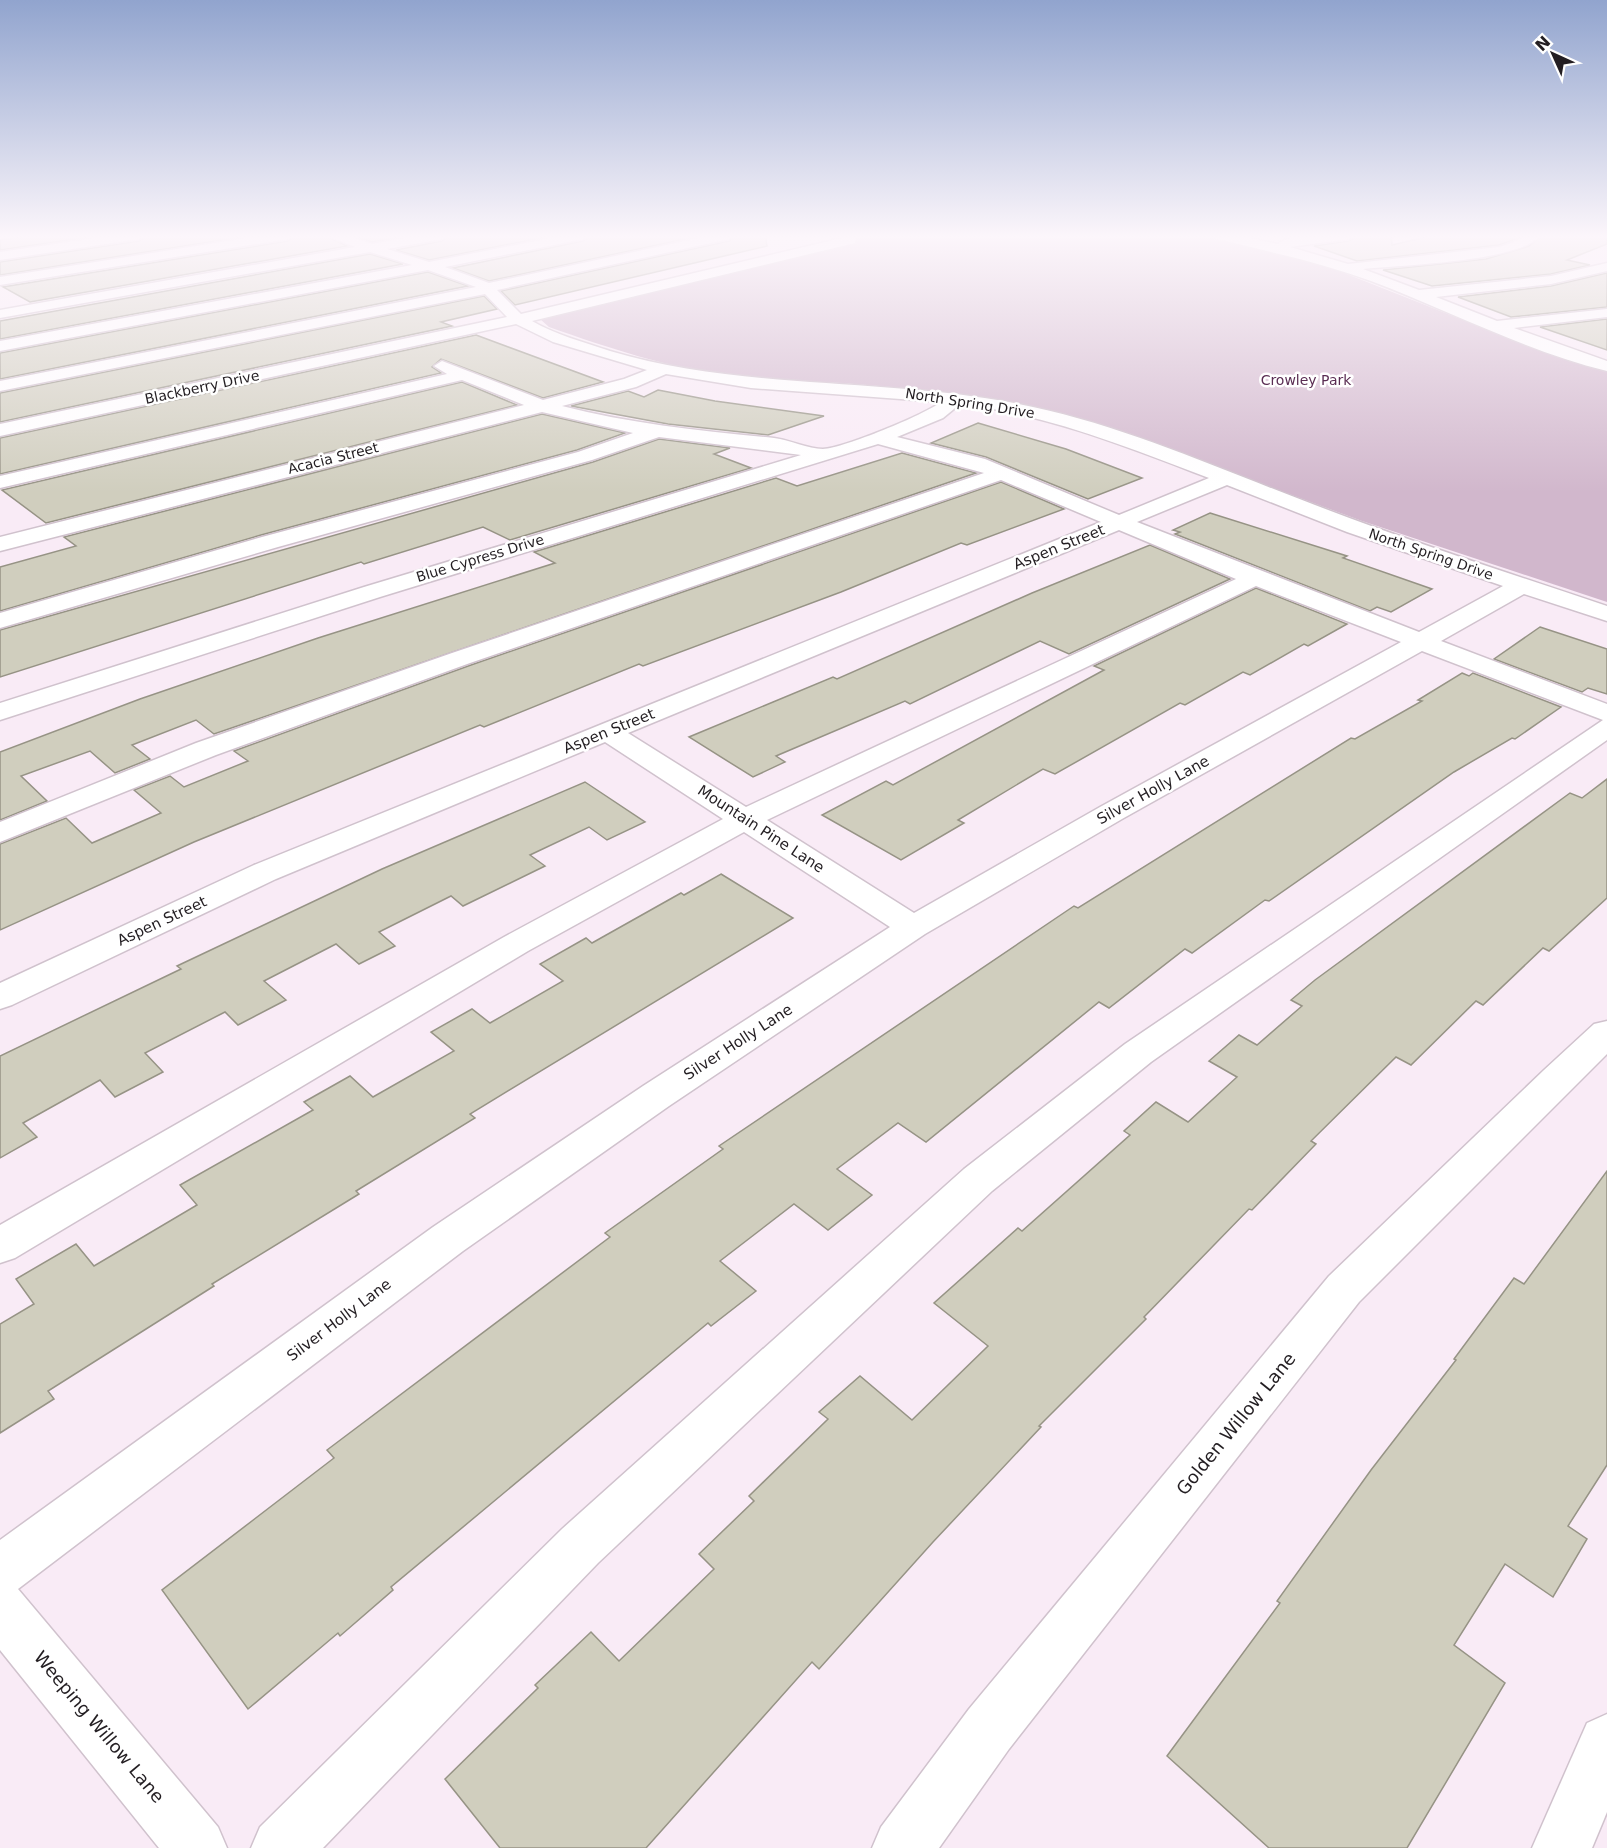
<svg xmlns="http://www.w3.org/2000/svg" width="1607" height="1848" font-family="'DejaVu Sans',sans-serif">
<style>
.green{fill:#d1b7cc}
.building{fill:#d0cebe;stroke:#969385;stroke-width:1.5}
.lines{fill:none;stroke-linecap:round;stroke-linejoin:round}
.minor-casing{stroke:#d0c2cd;stroke-width:3}
.minor{fill:#fff;fill-rule:evenodd}
.labels{text-anchor:middle;stroke-width:5;stroke-linejoin:round;paint-order:stroke}
.far-park-label{font-size:14px;fill:#5a2d53;stroke:#fff}
.far-street-label{font-size:14px;fill:#231e22;stroke:#fff}
.street-label{font-size:15px;fill:#231e22;stroke:#fff}
.near-street-label{font-size:18px;fill:#231e22;stroke:#fff}
</style>
<rect width="100%" height="100%" fill="#f9ebf6"/>
<path class="green" d="M850,235L1211,236L1329,267L1552,355L1607,372V602L1362,521L1104,426C1018,401 930,389 841,383C804,381 768,380 732,376C668,368 609,348 549,327L540,319L855,242Z"/>
<g class="building">
<polygon points="35,235 103,235 0,250 0,240"/>
<polygon points="147,235 254,235 0,275 0,262 139,241"/>
<polygon points="296,235 324,235 347,246 30,302 3,287 288,241"/>
<polygon points="350,235 411,235 372,242"/>
<polygon points="450,235 556,235 429,260 396,250 442,241"/>
<polygon points="591,235 704,235 489,281 453,268 583,241"/>
<polygon points="737,235 765,235 767,246 515,305 501,291 729,241"/>
<polygon points="1357,235 1391,235 1392,245 1434,235 1527,235 1499,245 1357,261 1314,246 1349,241"/>
<polygon points="1542,235 1607,235 1607,244 1567,260 1590,265 1551,274 1432,286 1383,270 1486,259 1529,246"/>
<polygon points="370,254 403,264 0,339 0,321"/>
<polygon points="428,272 468,286 0,379 0,353"/>
<polygon points="1607,273 1607,307 1511,317 1458,297 1551,286"/>
<polygon points="484,296 497,309 441,322 452,326 0,422 0,393"/>
<polygon points="1607,319 1607,350 1540,327"/>
<polygon points="476,335 603,382 543,398 441,359 432,367 441,373 0,474 0,438"/>
<polygon points="462,382 517,405 46,523 2,490"/>
<polygon points="658,390 715,401 824,416 768,435 668,424 571,406 628,391 644,397"/>
<polygon points="542,414 625,433 577,450 261,535 0,611 0,567 76,546 64,537"/>
<polygon points="978,423 1066,449 1142,478 1088,499 986,457 931,443"/>
<polygon points="659,439 730,448 714,454 751,468 510,540 483,527 364,564 361,562 0,677 0,630 593,462"/>
<polygon points="902,453 976,473 214,734 196,720 132,745 150,759 115,773 90,751 21,776 47,801 0,820 0,752 140,699 318,638 555,563 534,552 776,478 797,486"/>
<polygon points="1001,482 1064,509 967,545 961,543 841,592 643,666 639,664 484,727 480,725 194,842 0,930 0,844 66,818 92,843 161,813 134,790 170,776 184,787 248,761 234,751 471,665"/>
<polygon points="1210,513 1347,556 1343,558 1432,589 1391,612 1377,607 1370,611 1175,534 1180,532 1173,530"/>
<polygon points="1150,545 1230,579 1069,654 1040,641 910,704 905,701 776,756 785,762 753,777 689,737 833,677 837,679 1032,593"/>
<polygon points="1256,588 1347,624 1308,646 1304,644 1250,675 1243,672 1185,705 1180,703 1055,774 1043,769 958,820 964,823 901,860 822,815 886,781 893,785 1104,670 1094,666"/>
<polygon points="1540,627 1607,649 1607,694 1588,688 1582,692 1494,659"/>
<polygon points="1462,673 1469,676 1473,673 1561,707 1515,739 1512,738 1454,772 1269,901 1265,900 1192,953 1185,949 1109,1008 1099,1002 926,1142 898,1123 837,1169 872,1195 828,1230 794,1204 720,1261 756,1291 711,1326 708,1323 391,1587 393,1590 340,1636 338,1633 248,1709 162,1590 334,1458 327,1450 610,1237 605,1233 723,1149 719,1146 1074,906 1078,908 1351,738 1355,739 1422,701 1418,700"/>
<polygon points="1607,779 1607,898 1549,951 1543,948 1483,1005 1476,1001 1411,1065 1396,1057 1311,1141 1316,1144 1252,1210 1249,1209 1144,1317 1146,1319 1039,1426 1041,1427 933,1542 819,1669 812,1662 646,1848 500,1848 445,1779 538,1688 535,1685 591,1632 619,1661 714,1569 699,1554 754,1501 749,1496 828,1419 819,1412 860,1376 912,1420 988,1346 934,1303 1018,1228 1022,1231 1130,1135 1124,1131 1156,1102 1188,1122 1237,1077 1209,1061 1239,1035 1257,1045 1302,1006 1291,1000 1315,980 1570,793 1582,798"/>
<polygon points="585,782 645,822 607,840 589,827 530,855 545,866 463,906 451,896 379,932 395,946 359,964 336,944 264,981 286,1000 238,1025 225,1012 145,1053 163,1072 115,1097 100,1080 23,1123 37,1137 0,1158 0,1056 181,969 177,966 382,869"/>
<polygon points="721,874 793,918 470,1114 475,1118 356,1191 359,1194 212,1284 214,1286 48,1391 54,1399 0,1433 0,1324 34,1304 16,1279 76,1244 94,1266 197,1205 180,1185 313,1110 304,1102 350,1076 373,1097 454,1051 431,1032 472,1009 490,1023 563,981 540,964 586,938 592,943 681,893 684,895"/>
<polygon points="1607,1171 1607,1465 1568,1526 1587,1539 1553,1597 1505,1564 1454,1645 1505,1683 1407,1848 1269,1848 1167,1756 1280,1603 1277,1601 1371,1470 1456,1360 1454,1359 1514,1278 1524,1284"/>
</g>
<g class="lines">
<defs>
<g id="minor">
<polygon points="116,235 145,235 139,239 0,260 0,252"/>
<polygon points="266,235 294,235 288,239 0,285 0,277"/>
<path d="M326,235H344L372,244L422,235H448L442,239L387,249L429,262L566,235H589L583,239L445,267L489,283L713,235H735L729,239L497,290L521,314L842,238L839,235H856L855,243L532,321C556,335 584,342 610,351C748,392 894,376 1033,407C1130,428 1222,470 1315,505C1411,542 1509,573 1607,606V621L1524,594L1441,641L1607,704V740L1151,1062L992,1191L598,1563L323,1848H251L260,1827L562,1529L964,1169L1125,1044L1603,720L1422,651L1122,819L925,934L669,1106L463,1251L18,1589L218,1827L227,1848H159L0,1650V1540L433,1227L643,1086L890,927L744,832L528,951L15,1258L0,1263V1225L504,937L723,819L605,742L276,879L12,1005L0,1009V983L254,865L1101,522L1001,480L470,663L216,755L0,842V822L196,743L452,653L984,473L878,444L380,597L0,720V703L364,587L801,455L659,437L592,460L278,547L0,628V613L262,537L578,452L633,433L542,412L0,551V537L524,405L462,380L0,488V476L447,374L434,366L442,361L543,400L624,379L647,370L553,342L516,324L0,436V424L507,317L485,294L0,391V381L476,287L428,270L0,351V341L412,265L370,252L0,318V310L355,247ZM666,374L751,388L941,402C924,415 844,448 823,449C808,449 790,440 774,438C702,431 632,424 562,406L636,387ZM960,404C1046,414 1128,447 1209,478L1119,515L985,459L897,437L943,418ZM1227,485L1347,532L1503,586L1419,632L1137,522ZM1119,530L1236,579L746,807L628,733ZM1256,586L1401,642L1100,807L914,913L767,820Z"/>
<path d="M1211,235H1235L1278,244C1290,233 1337,235 1355,235L1349,239L1290,247L1348,264L1499,247C1514,243 1525,235 1540,235C1521,262 1400,265 1363,269L1419,290L1551,276L1607,263V271L1551,284L1436,297L1497,321L1607,309V317L1514,328L1607,361V371C1526,351 1450,311 1371,281C1319,262 1266,251 1213,238Z"/>
<polygon points="1607,1021 1607,1054 1359,1302 1009,1749 939,1848 872,1848 881,1827 969,1709 1329,1276 1544,1070 1594,1024"/>
<polygon points="1607,1714 1607,1812 1592,1848 1532,1848 1587,1723"/>
</g>
</defs>
<use href="#minor" class="minor-casing"/>
<use href="#minor" class="minor"/>
</g>
<linearGradient id="sky" x2="0" y2="1"><stop stop-color="#91a4ce"/><stop offset="0.48" stop-color="#fcf6fb"/><stop offset="1" stop-color="#fcf6fb" stop-opacity="0"/></linearGradient>
<rect width="1607" height="493" fill="url(#sky)"/>
<g class="labels">
<g class="far-park-label">
<text x="1306" y="385">Crowley Park</text>
</g>
<g class="far-street-label">
<text transform="translate(202 387) rotate(-12)" y="5">Blackberry Drive</text>
<text transform="translate(970 403) rotate(9)" y="5">North Spring Drive</text>
<text transform="translate(333 458) rotate(-14)" y="5">Acacia Street</text>
<text transform="translate(1431 554) rotate(19)" y="5">North Spring Drive</text>
<text transform="translate(480 558) rotate(-17)" y="5">Blue Cypress Drive</text>
</g>
<g class="street-label">
<text transform="translate(1059 547) rotate(-22)" y="5">Aspen Street</text>
<text transform="translate(609 731) rotate(-22)" y="5">Aspen Street</text>
<text transform="translate(1153 790) rotate(-29)" y="5">Silver Holly Lane</text>
<text transform="translate(761 829) rotate(33)" y="5">Mountain Pine Lane</text>
<text transform="translate(162 921) rotate(-25)" y="5">Aspen Street</text>
<text transform="translate(738 1042) rotate(-33)" y="5">Silver Holly Lane</text>
<text transform="translate(339 1320) rotate(-37)" y="5">Silver Holly Lane</text>
</g>
<g class="near-street-label">
<text transform="translate(1236 1424) rotate(-51)" y="6">Golden Willow Lane</text>
<text transform="translate(99 1727) rotate(50)" y="6">Weeping Willow Lane</text>
</g>
</g>
<g transform="translate(1553 54) rotate(315)" stroke="#ffffff" stroke-width="4.5" paint-order="stroke">
<path d="M0-4.5L10 22L0 15L-10 22Z" fill="#231e22"/>
<text y="-9" font-size="16" font-weight="bold" text-anchor="middle" fill="#231e22">N</text>
</g>
</svg>
